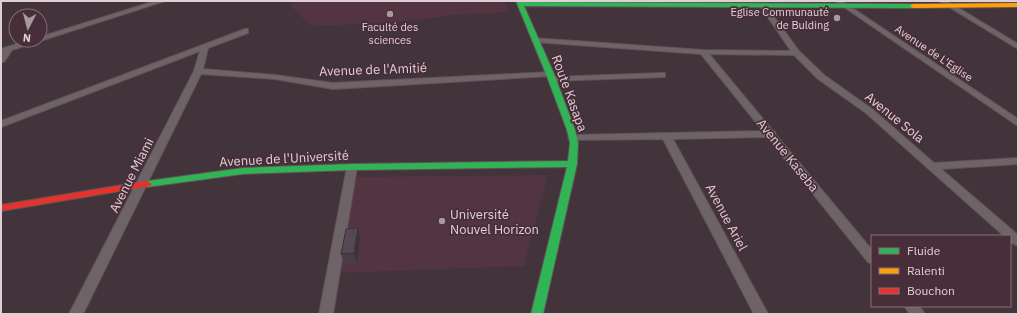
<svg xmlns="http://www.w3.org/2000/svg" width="1019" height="315" font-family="'IBM Plex Sans',sans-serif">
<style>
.built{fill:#533542}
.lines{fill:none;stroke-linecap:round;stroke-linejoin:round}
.street-casing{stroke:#605358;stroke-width:2}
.fast-casing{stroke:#605358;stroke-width:2}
.slow-casing{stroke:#605358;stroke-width:2}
.jam-casing{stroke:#605358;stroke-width:2}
.street{fill:#6e6468;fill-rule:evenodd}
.fast{fill:#30b455;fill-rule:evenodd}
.slow{fill:#ff9f0a;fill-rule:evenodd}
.jam{fill:#e5322d;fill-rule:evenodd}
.wall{fill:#493e47}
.shaded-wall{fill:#3c323a}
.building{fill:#554853;stroke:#3c323a}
.poi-dot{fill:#a9999f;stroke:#482e39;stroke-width:1.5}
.labels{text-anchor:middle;stroke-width:3.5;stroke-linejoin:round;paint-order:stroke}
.far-poi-label{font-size:11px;fill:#e1cfd6;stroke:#482e39;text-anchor:end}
.far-street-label{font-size:11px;fill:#e1cfd6;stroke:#482e39}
.street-label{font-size:13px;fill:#e1cfd6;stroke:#482e39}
.poi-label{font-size:13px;fill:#e1cfd6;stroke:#482e39;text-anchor:start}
</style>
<rect width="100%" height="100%" fill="#42343a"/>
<g class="built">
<polygon points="295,1 505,1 508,12 453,15 390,23 311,26 291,6"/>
<polygon points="548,175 524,266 338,273 356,177"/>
</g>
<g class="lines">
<defs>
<g id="street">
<polygon points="155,1 165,1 12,50 4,62 1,62 2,53 1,53 1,49 29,40 40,40 40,37"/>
<polygon points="835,1 842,1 1018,119 1018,126"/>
<polygon points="939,1 947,1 1018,44 1018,49"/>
<polygon points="762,6 766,6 799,51 824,75 872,109 934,163 1018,158 1018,164 941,169 1018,235 1018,246 1010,242 1010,236 1004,236 866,113 818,79 794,55 709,54 773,131 775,132 776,135 872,250 872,264 868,262 767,137 673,139 768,314 754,314 663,139 570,140 568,138 573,135 763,131 701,54 536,42 532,40 533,38 703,50 791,51 761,7"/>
<polygon points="245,29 248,29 248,33 208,48 203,69 275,75 333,83 550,72 554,74 550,76 333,89 275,79 201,74 83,314 69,314 194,71 200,51 1,127 1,121"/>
<polygon points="662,73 665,73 665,77 552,81 548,79 552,77"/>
<polygon points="352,164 357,167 333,314 319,314 347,167"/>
<polygon points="904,306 919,306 925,314 910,314"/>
</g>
<polygon id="fast" points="516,1 522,2 913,4 916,6 913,8 524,6 554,74 575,130 578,143 577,164 543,314 531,314 567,167 352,170 243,174 147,187 142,184 147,181 243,168 352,164 568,161 570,143 567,130 546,74"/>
<polygon id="slow" points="1018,3 1018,7 913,8 910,6 913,4"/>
<polygon id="jam" points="147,181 152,184 150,186 1,211 1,205"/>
</defs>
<use href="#street" class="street-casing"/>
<use href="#fast" class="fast-casing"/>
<use href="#slow" class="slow-casing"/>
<use href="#jam" class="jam-casing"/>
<use href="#street" class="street"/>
<use href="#fast" class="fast"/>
<use href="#slow" class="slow"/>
<use href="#jam" class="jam"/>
</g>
<polygon class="wall" points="358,228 360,238 357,263 344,264 341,254"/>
<polygon class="shaded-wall" points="358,228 360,238 357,263 354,253"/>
<polygon class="building" points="358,228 354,253 341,254 346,229"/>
<g class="poi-dot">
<circle cx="390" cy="14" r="4"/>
<circle cx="837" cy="18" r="4"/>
<circle cx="442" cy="221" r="4"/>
</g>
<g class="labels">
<g class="far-poi-label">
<text x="829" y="16">Eglise Communauté<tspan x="829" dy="13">de Bulding</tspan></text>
<text x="390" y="31" text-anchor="middle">Faculté des<tspan x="390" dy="13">sciences</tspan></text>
</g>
<g class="far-street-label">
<text transform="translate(934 53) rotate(34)" y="4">Avenue de L'Eglise</text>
</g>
<g class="street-label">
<text transform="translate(373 69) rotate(-2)" y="5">Avenue de l'Amitié</text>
<text transform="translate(570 93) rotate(70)" y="5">Route Kasapa</text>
<text transform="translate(895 117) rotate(39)" y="5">Avenue Sola</text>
<text transform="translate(788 155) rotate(51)" y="5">Avenue Kaseba</text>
<text transform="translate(284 158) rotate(-3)" y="5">Avenue de l'Université</text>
<text transform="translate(131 175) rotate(-63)" y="5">Avenue Miami</text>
<text transform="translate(727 217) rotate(62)" y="5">Avenue Ariel</text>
</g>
<g class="poi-label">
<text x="450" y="219">Université<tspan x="450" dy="15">Nouvel Horizon</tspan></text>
</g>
</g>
<rect width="1019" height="315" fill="none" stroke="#e1cfd6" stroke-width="4"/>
<rect x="871" y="235" width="140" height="72" fill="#482e39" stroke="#856e78"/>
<rect x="879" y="248" width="20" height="6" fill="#30b455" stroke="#856e78"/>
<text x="907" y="255" font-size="12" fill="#e1cfd6">Fluide</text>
<rect x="879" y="268" width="20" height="6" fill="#ff9f0a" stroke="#856e78"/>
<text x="907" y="275" font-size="12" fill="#e1cfd6">Ralenti</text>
<rect x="879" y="288" width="20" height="6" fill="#e5322d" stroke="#856e78"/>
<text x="907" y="295" font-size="12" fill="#e1cfd6">Bouchon</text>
<g transform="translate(28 28) rotate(186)"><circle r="19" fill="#482e39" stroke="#856e78"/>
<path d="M0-3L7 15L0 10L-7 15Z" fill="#a9999f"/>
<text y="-6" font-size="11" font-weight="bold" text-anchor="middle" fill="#e1cfd6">N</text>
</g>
</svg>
